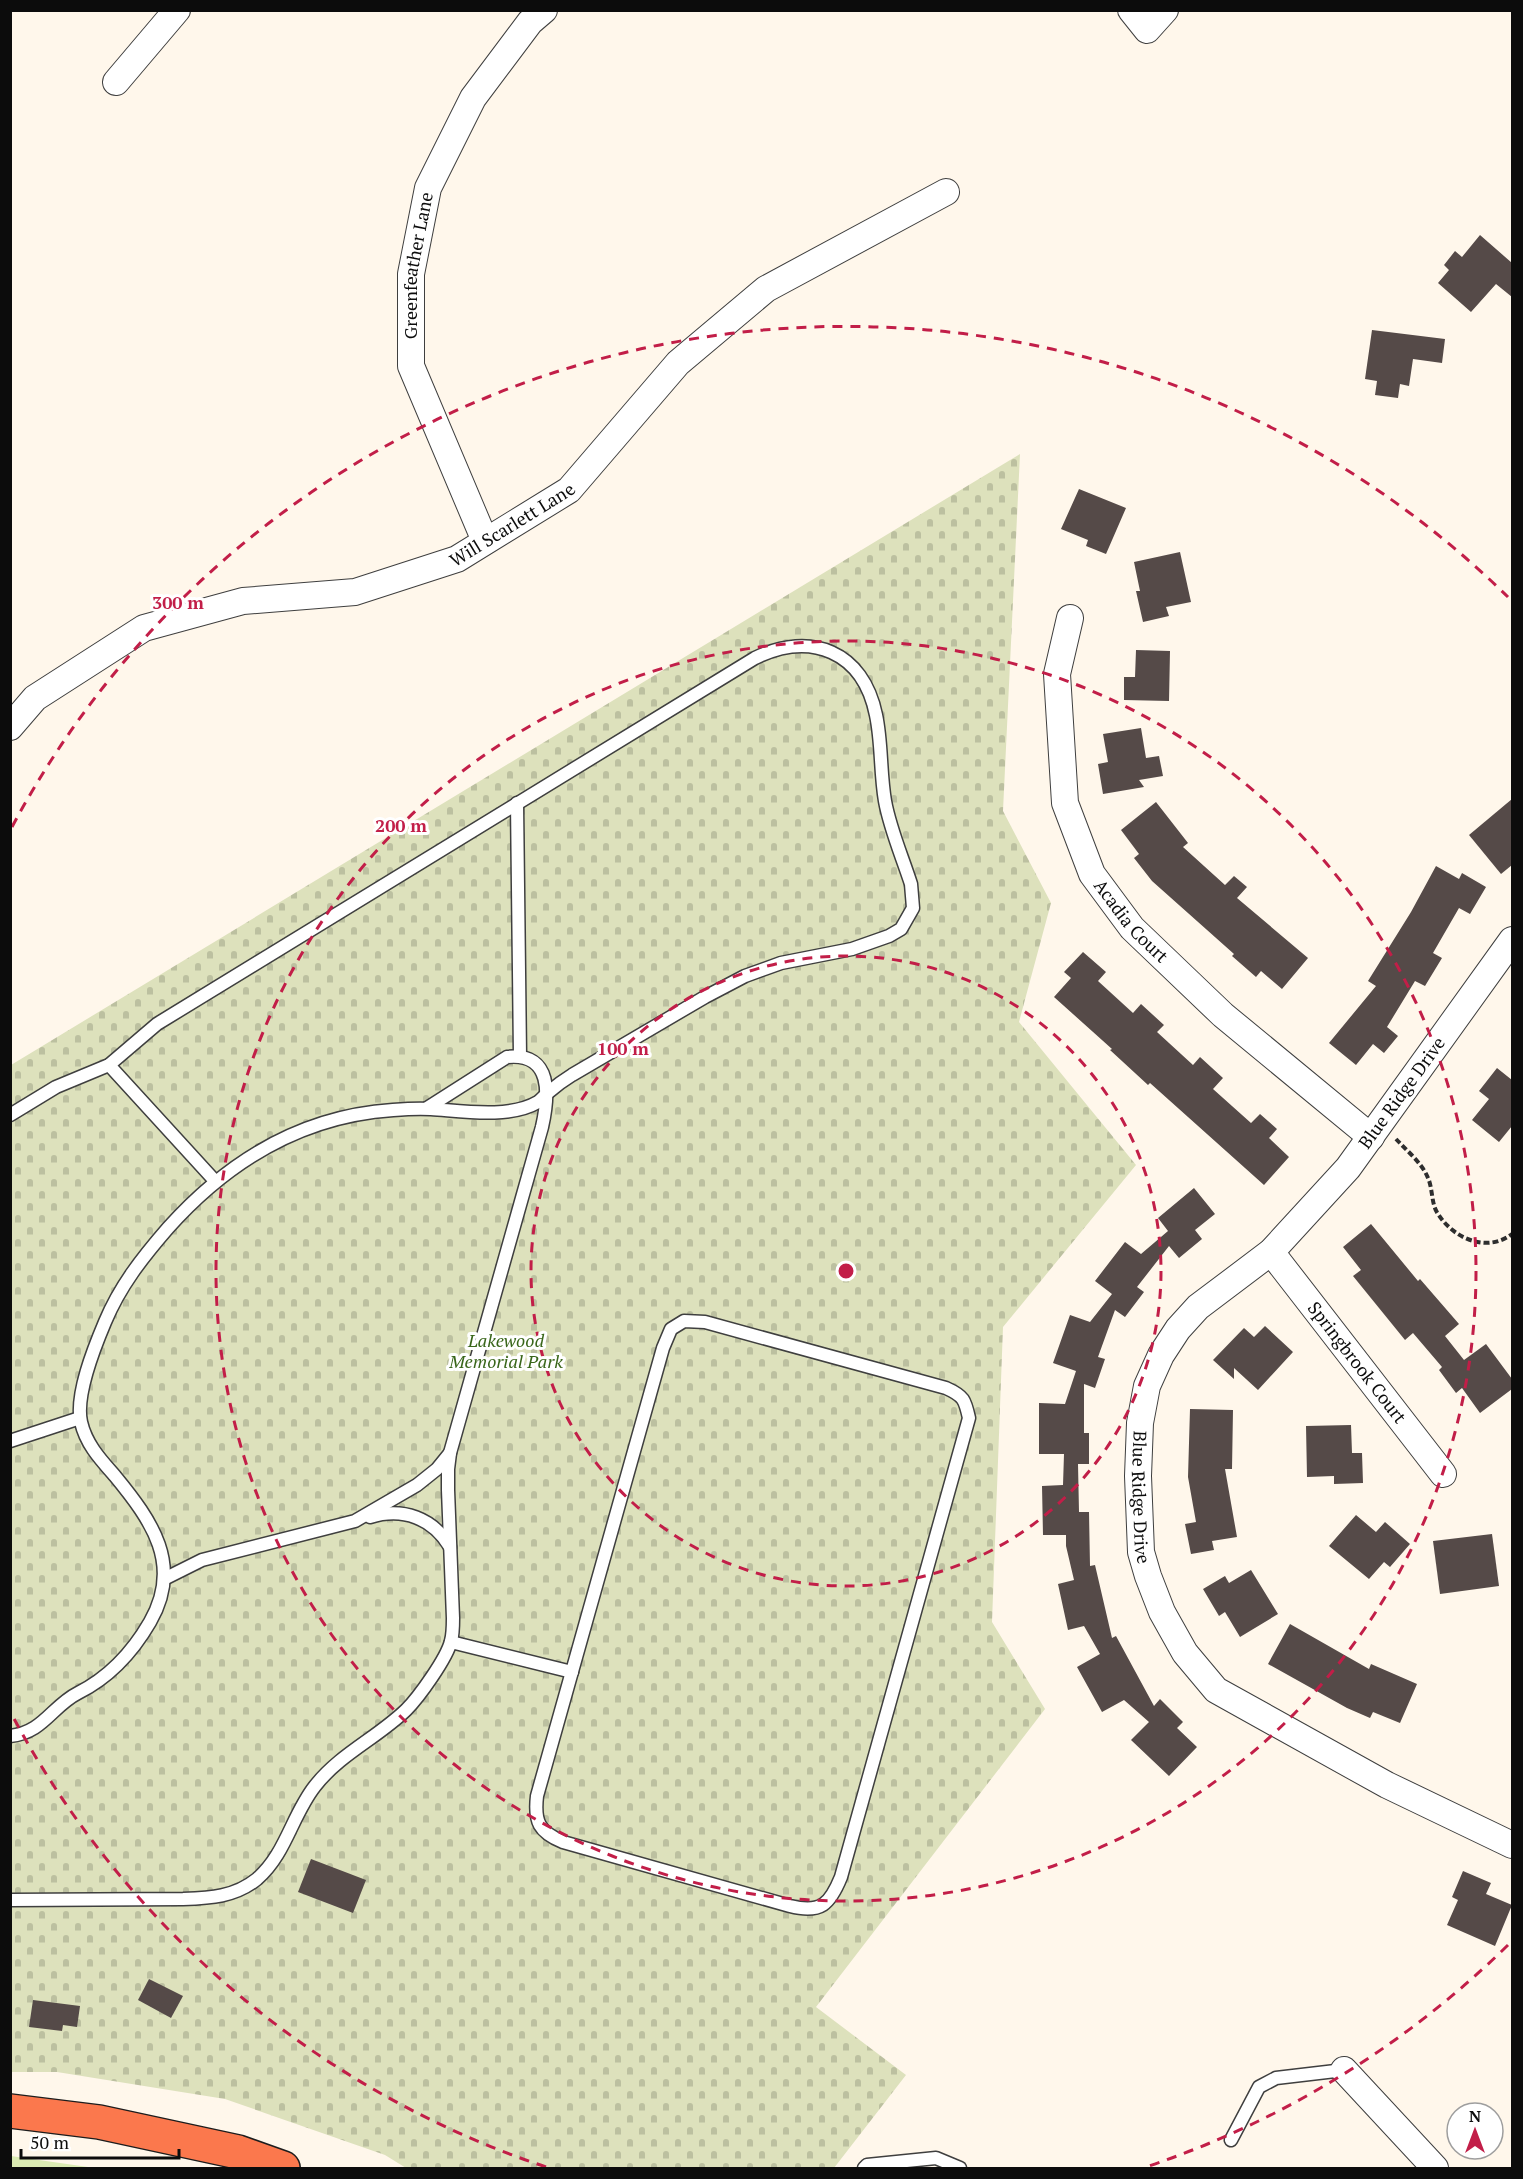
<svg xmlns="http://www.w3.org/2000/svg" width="1523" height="2179" font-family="'PT Serif',serif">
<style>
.grass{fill:#dbebb3}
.cemetery{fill:url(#cemetery-stones)}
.building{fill:#554a48}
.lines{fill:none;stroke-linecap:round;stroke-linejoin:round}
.lane-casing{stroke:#3f3f3f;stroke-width:15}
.street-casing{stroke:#3f3f3f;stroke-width:28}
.highway-casing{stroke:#1d1d1d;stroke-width:36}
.path{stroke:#2e2e2e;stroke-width:4;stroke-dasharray:6 3;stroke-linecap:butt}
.lane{stroke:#fff;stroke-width:12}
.street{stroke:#fff;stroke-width:26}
.highway{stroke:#fb784d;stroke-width:33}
.ring{fill:none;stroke:#c21e48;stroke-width:3;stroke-dasharray:10 8}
.labels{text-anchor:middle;stroke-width:6;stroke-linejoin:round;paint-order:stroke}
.street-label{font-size:18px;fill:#0c0c0c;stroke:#fff}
.park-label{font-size:18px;font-style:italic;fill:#39661a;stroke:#fff}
.centre{fill:#c21e48;stroke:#fff;stroke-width:3}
.ring-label{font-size:18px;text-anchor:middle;font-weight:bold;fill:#c21e48;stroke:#fff;stroke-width:6;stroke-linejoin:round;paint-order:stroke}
</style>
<defs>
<pattern id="cemetery-stones" width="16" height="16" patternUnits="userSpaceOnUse" patternTransform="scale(1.5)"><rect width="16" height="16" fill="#dde1bc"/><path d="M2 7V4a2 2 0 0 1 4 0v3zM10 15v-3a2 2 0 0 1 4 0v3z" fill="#bcc0a0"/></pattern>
</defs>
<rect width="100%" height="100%" fill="#fff7eb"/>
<polygon class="grass" points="10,2156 11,2156 95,2168 11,2168"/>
<polygon class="cemetery" points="1020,454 1003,811 1051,903 1019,1022 1136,1165 1003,1327 992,1622 1045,1709 816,2007 906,2075 834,2168 406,2168 385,2155 225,2099 57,2072 11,2072 11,1065"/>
<g class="building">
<polygon points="1480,235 1512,263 1512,297 1496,284 1471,312 1438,283 1449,270 1444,265 1455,251 1462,257"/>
<polygon points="1372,330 1445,339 1442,363 1413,359 1409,386 1400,384 1398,398 1375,395 1377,381 1365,379"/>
<polygon points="1079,489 1126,508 1106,554 1086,546 1088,540 1061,529"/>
<polygon points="1180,552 1191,602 1166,607 1169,616 1143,622 1136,591 1140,591 1134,562"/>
<polygon points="1136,650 1170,651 1169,701 1124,700 1124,677 1135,677"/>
<polygon points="1141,728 1146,758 1159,756 1163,776 1139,780 1144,787 1103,794 1098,764 1108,762 1103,734"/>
<polygon points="1512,799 1512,865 1501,874 1469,835"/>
<polygon points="1156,802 1188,843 1183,847 1225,885 1234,876 1247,887 1237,898 1308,958 1282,989 1261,971 1256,977 1232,956 1234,954 1152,881 1134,858 1139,854 1121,830"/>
<polygon points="1436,866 1459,879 1462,873 1486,887 1470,914 1459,908 1433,953 1442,958 1425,986 1415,981 1387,1027 1398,1036 1384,1053 1373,1044 1356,1065 1329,1043 1376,986 1368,981 1411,912"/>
<polygon points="1083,952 1106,972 1098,981 1133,1013 1141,1004 1164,1025 1157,1032 1193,1065 1200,1057 1223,1078 1213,1089 1251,1123 1260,1114 1277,1129 1269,1138 1289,1157 1264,1185 1150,1083 1148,1085 1110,1050 1112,1049 1054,997 1071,978 1064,972"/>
<polygon points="1497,1068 1512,1080 1512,1126 1499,1142 1472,1120 1489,1099 1479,1091"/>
<polygon points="1194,1188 1215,1214 1195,1230 1202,1239 1179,1258 1169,1246 1137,1287 1144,1292 1125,1317 1115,1310 1098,1357 1105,1359 1095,1388 1084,1384 1084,1433 1089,1433 1089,1464 1078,1464 1079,1512 1089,1512 1090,1566 1095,1565 1112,1638 1116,1636 1154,1706 1160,1699 1183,1722 1177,1728 1197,1747 1169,1776 1131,1740 1149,1722 1124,1700 1102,1712 1077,1667 1100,1654 1084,1626 1068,1630 1058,1584 1074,1580 1066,1546 1066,1535 1043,1535 1042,1486 1063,1485 1064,1454 1039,1454 1039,1403 1065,1404 1076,1371 1053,1363 1070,1315 1090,1322 1112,1294 1095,1281 1125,1242 1141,1254 1168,1231 1158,1218"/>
<polygon points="1371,1224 1418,1281 1420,1279 1459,1324 1445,1336 1464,1360 1486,1344 1512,1379 1512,1389 1480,1413 1462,1388 1456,1393 1439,1370 1442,1367 1413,1333 1405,1340 1353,1276 1361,1270 1343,1247"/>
<polygon points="1265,1326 1293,1352 1258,1390 1234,1368 1234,1379 1213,1360 1244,1328 1254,1337"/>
<polygon points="1190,1409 1233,1410 1232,1469 1225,1469 1237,1537 1212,1541 1214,1550 1191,1554 1185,1524 1196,1522 1188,1477"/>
<polygon points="1351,1425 1352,1453 1362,1453 1363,1483 1334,1484 1334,1476 1307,1477 1306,1426"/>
<polygon points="1356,1515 1376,1532 1385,1522 1410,1544 1390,1567 1384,1562 1369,1579 1329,1546"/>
<polygon points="1492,1534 1499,1586 1440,1594 1433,1541"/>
<polygon points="1251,1570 1278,1614 1240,1637 1225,1612 1219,1616 1203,1589 1225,1576 1229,1583"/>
<polygon points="1290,1624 1369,1669 1371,1664 1417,1684 1400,1723 1373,1712 1370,1718 1347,1708 1268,1664"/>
<polygon points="311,1859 366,1880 353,1913 298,1892"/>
<polygon points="1463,1871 1491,1883 1486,1894 1512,1905 1495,1946 1447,1925 1458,1900 1452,1897"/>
<polygon points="149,1979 183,1996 171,2018 138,2000"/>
<polygon points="33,2000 80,2006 77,2027 63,2025 62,2031 29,2027"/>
</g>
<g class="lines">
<defs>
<g id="lane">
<polyline points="517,803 520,1056"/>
<polyline points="109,1065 215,1181"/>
<path d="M10,1115L56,1087L109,1065L157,1024L755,658C811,631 863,651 876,715C882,743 880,772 885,801C890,829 902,856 911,884L913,908L901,929L889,936L852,949L781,963L745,976L705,997L572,1075C564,1080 557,1085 550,1091C546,1094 542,1099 538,1102C509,1119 462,1111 431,1109C418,1108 405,1109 393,1110C301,1116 228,1161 168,1228C142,1258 120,1286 105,1322C94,1348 75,1395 81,1422C86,1444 100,1459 115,1476C152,1521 183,1565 150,1622C132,1653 110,1677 78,1693C52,1706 43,1733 10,1736"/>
<path d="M684,1321L705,1322L946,1388C964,1396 965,1400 969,1418L841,1877C830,1904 821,1914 790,1906L563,1842C539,1832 534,1822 537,1796L663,1348L671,1329Z"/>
<polyline points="10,1441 80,1418"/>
<path d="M370,1517C403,1507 433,1518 450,1547"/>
<polyline points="164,1579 202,1560 355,1521 417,1485 437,1469 450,1453"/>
<polyline points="451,1642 572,1672"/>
<path d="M10,1900L183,1899C210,1898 235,1897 257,1879C286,1854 292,1815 315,1786C340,1754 377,1738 406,1710C419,1697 447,1658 451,1641C453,1634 453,1626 453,1618L448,1490V1469L450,1453L542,1127C549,1096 553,1052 507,1057L427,1108"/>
<polyline points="1231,2140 1259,2087 1276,2078 1344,2070"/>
<polyline points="864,2168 867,2165 936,2158 960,2168"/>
</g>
<g id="street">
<polyline points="1131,10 1147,30 1165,10"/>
<polyline points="116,82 177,10"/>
<path id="s1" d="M485,541L411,366V274L428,188L473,98L530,22L544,10"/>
<path id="s2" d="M1070,618L1057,674L1065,803L1092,874L1132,928L1223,1015L1371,1137"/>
<path id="s3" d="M10,727L35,698L144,628L243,601L355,592L457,559L569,490L678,363L766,289L946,192"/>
<path id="s4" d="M1512,940L1348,1168L1271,1252L1198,1307L1178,1329L1161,1355L1147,1386L1140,1423L1138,1476L1141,1552L1148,1576L1162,1612L1185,1653L1216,1690L1387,1785L1512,1845"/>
<path id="s5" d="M1271,1252L1443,1474"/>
<polyline points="1344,2070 1435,2168"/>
</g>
<polyline id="highway" points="10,2111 99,2122 238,2152 283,2168"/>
</defs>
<use href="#lane" class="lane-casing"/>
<use href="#street" class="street-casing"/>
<use href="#highway" class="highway-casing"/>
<path class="path" d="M1396,1139C1407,1151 1422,1163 1428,1178C1433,1189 1431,1204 1438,1214C1454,1239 1487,1253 1512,1234"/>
<use href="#lane" class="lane"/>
<use href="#street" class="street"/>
<use href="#highway" class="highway"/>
</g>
<g class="ring">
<circle cx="846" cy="1271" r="315"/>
<circle cx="846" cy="1271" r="630"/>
<path d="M1508 1945A945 945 0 0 1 1146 2167M546 2167A945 945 0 0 1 12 1715M12 827A945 945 0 0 1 1508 597"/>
</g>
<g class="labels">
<g class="street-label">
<text dy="6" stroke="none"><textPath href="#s1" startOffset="291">Greenfeather Lane</textPath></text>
<text dy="6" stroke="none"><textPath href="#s3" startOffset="555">Will Scarlett Lane</textPath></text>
<text dy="6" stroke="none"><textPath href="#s2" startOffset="324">Acadia Court</textPath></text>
<text transform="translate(1402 1093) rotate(-54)" y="6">Blue Ridge Drive</text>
<text dy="6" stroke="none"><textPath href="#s5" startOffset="140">Springbrook Court</textPath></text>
<text dy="6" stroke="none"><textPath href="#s4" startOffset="693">Blue Ridge Drive</textPath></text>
</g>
<g class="park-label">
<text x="506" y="1347">Lakewood<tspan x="506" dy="21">Memorial Park</tspan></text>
</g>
</g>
<circle cx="846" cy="1271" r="9" class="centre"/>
<g class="ring-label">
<text x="178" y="609">300 m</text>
<text x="401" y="832">200 m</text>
<text x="623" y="1055">100 m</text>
</g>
<rect width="1523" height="2179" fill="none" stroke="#0c0c0c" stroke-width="24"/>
<g transform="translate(1475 2131)"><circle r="28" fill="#ffffff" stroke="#9e9e9e" stroke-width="1.5"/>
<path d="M0-4.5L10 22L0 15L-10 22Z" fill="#c21e48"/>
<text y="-9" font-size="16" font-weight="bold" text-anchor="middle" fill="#0c0c0c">N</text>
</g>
<path d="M21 2149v9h158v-9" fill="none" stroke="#0c0c0c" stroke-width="3"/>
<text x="30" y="2149" font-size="18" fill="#0c0c0c" stroke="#ffffff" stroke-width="4.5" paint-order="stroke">50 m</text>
</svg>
